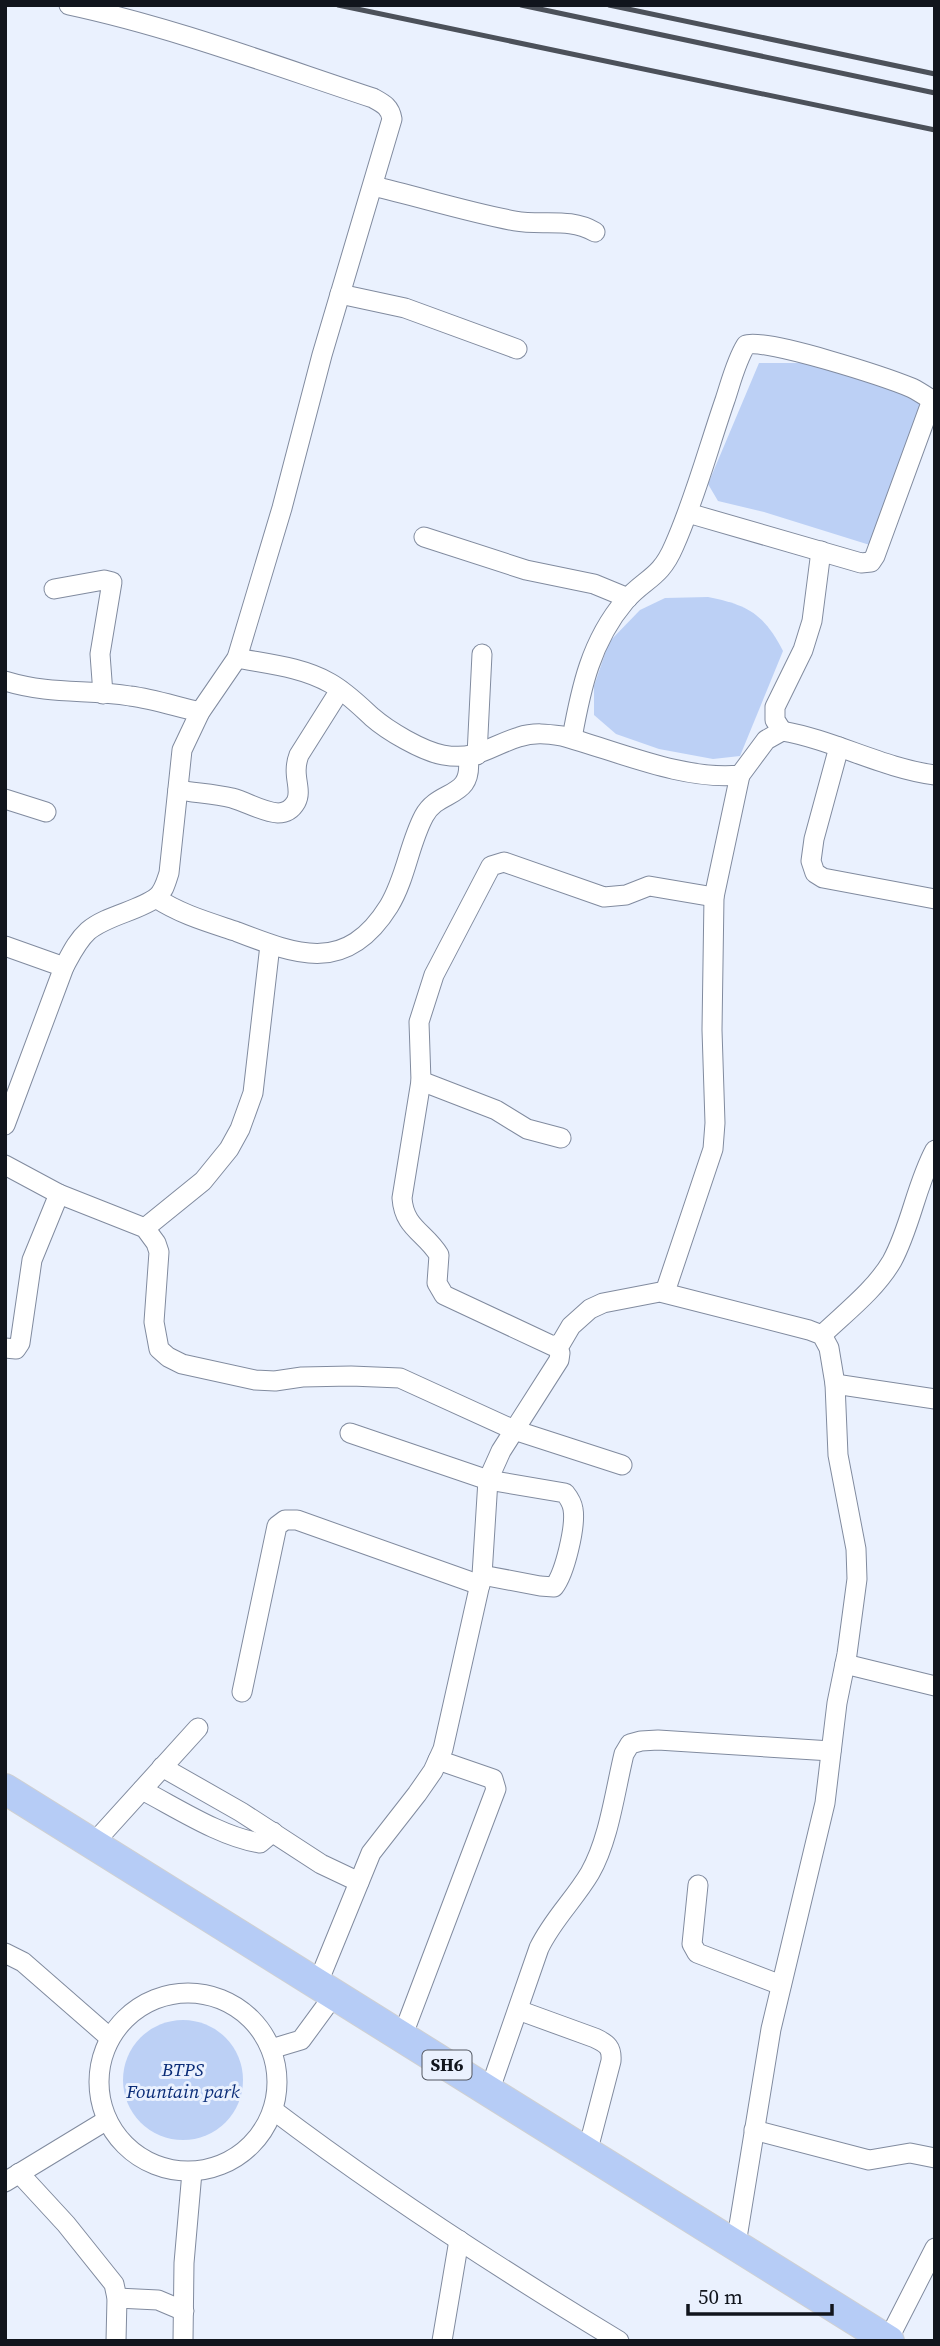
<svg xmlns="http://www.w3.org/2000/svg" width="940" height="2346" font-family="'Source Serif 4',serif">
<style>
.green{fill:#bcd0f5}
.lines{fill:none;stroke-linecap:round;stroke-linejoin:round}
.minor-casing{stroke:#818b9f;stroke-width:21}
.primary-casing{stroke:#cfd0d2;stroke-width:32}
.minor{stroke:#fff;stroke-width:19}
.primary{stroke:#b6ccf6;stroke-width:30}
.rail{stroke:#4c515a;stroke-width:5}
.labels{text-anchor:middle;stroke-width:6;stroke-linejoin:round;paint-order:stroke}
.shield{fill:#eaf1fe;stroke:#525760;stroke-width:2}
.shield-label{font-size:18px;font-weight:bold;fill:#11151d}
.park-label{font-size:19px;font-style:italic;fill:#0a2c77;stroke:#eaf1fe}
</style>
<rect width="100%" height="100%" fill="#eaf1fe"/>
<g class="green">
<polygon points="759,363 812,363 910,389 930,410 873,546 764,512 718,501 708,484"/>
<path d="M708,597C748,605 764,614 783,651L740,756L713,759L659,749L616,734L594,715V686L609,642L640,610L665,598Z"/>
<circle cx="183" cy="2080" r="60"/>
</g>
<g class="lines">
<defs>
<g id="minor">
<path d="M373,186C420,197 467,212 515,221C543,226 569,217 595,232"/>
<polyline points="340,294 405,308 517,349"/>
<polyline points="688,513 861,563 871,562 875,556 932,400"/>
<polyline points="424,537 526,570 594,584 628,598"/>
<polyline points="54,589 104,580 112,582 100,654 103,694"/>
<path d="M237,658C268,664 302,667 330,683C346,692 359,705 372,717C388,731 422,751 443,755C478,761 489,746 519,737C534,732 548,734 562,736C617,751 684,781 740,775L766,740L782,731C834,740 882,768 935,775"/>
<path d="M5,681C51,695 86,689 130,696C154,699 177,707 200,712"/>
<polyline points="782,731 775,720 775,707 803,650 812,621 821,551"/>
<path d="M572,738C581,688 591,641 625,601C645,578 660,579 674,546C695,499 708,449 725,400C731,382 736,361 746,345C764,337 888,378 912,388C920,392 927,397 935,402"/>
<polyline points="839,747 814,839 811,861 815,873 823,878 935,899"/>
<polyline points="477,755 482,654"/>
<path d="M178,790C196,793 215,794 232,798C247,802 262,812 278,813C286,813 292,809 296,802C303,789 291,776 299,755L340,690"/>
<polyline points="5,799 46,812"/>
<path d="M714,897L649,886L626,895L604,897L504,862L491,866L434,975L419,1022L421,1081L402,1198C404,1228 425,1232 439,1255L437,1283L444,1295L553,1346L561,1343L571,1326L590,1309L603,1303L660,1292L809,1330L822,1335L829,1348L835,1384L838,1455L856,1549L857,1579L847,1654L837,1703L825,1803L771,2029L736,2244"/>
<path d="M156,898C180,914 208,922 235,931C297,955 346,975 389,906C406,878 409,844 424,816C439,788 474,800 468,757"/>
<polyline points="5,946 64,967"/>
<polyline points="421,1081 496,1110 527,1129 561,1138"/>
<path d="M5,1125L64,967C71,954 77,941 88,931C107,915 139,911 157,897C164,891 166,882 169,873L182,750L200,712L237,658L282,508L322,355L392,119C390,107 384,104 373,98C273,65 172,27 69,5"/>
<polyline points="5,1165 59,1194 145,1228 156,1243 159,1252 154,1322 159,1349 168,1357 182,1364 255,1380 275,1381 302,1377 351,1376 400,1378 514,1430 622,1465"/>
<polyline points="145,1228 203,1181 229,1149 240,1129 253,1093 270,945"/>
<polyline points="665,1292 713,1149 715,1123 712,1030 714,897 740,775"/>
<path d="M822,1335C846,1312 875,1290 892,1261C911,1226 916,1185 935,1150"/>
<polyline points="5,1348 16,1349 20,1343 32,1260 59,1194"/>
<polyline points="835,1384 935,1399"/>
<path d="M350,1433L488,1480L565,1493C569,1498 572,1502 573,1509C576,1526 565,1573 554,1587L540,1586L482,1575"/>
<polyline points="845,1664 935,1686"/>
<polyline points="242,1692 277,1526 285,1520 297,1520 480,1585"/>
<polyline points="162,1767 241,1812 321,1864 359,1882"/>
<path d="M142,1790C177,1808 221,1837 260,1843L273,1832"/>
<polyline points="92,1845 198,1728"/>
<polyline points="698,1885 692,1944 697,1953 781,1985"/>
<polyline points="5,1953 23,1962 110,2038"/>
<polyline points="317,1985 371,1853 417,1794 433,1771 443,1749 482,1575 488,1480 501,1451 559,1360 560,1353 557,1345"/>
<circle cx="188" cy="2082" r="89"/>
<path d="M518,2010L595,2038C608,2044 612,2048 611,2061L587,2153"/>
<polyline points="402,2037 496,1789 493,1779 438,1760"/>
<polyline points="271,2049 301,2040 334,1995"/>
<path d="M489,2092L539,1948C553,1919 574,1900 590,1873C609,1840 615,1791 624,1754L630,1744L641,1741L658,1740L831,1751"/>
<path d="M273,2110C384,2194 500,2269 619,2341"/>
<polyline points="754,2130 869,2160 910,2153 935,2158"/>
<polyline points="19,2173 66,2224 114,2284 117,2298 116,2341"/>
<polyline points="5,2182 107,2120"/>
<polyline points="117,2298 158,2300 184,2311"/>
<polyline points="888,2340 935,2248"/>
<polyline points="183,2341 184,2263 192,2172"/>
<polyline points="442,2341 459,2240"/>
</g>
<polyline id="primary" points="5,1789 889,2341"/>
</defs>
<use href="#minor" class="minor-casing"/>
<use href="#primary" class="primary-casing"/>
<use href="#minor" class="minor"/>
<use href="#primary" class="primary"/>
<g class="rail">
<polyline points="338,5 935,130"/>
<polyline points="521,5 935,93"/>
<polyline points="609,5 935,74"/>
</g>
</g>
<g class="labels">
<rect class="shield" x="422.5" y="2050.5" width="49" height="29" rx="5"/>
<g class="shield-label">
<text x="447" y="2071">SH6</text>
</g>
<g class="park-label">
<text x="183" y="2076">BTPS<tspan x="183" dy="22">Fountain park</tspan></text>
</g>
</g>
<rect width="940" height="2346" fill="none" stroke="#11151d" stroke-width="14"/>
<path d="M688 2304v10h144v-10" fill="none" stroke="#11151d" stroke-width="3.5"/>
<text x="698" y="2304" font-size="21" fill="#11151d" stroke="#eaf1fe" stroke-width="5" paint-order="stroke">50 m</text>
</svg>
